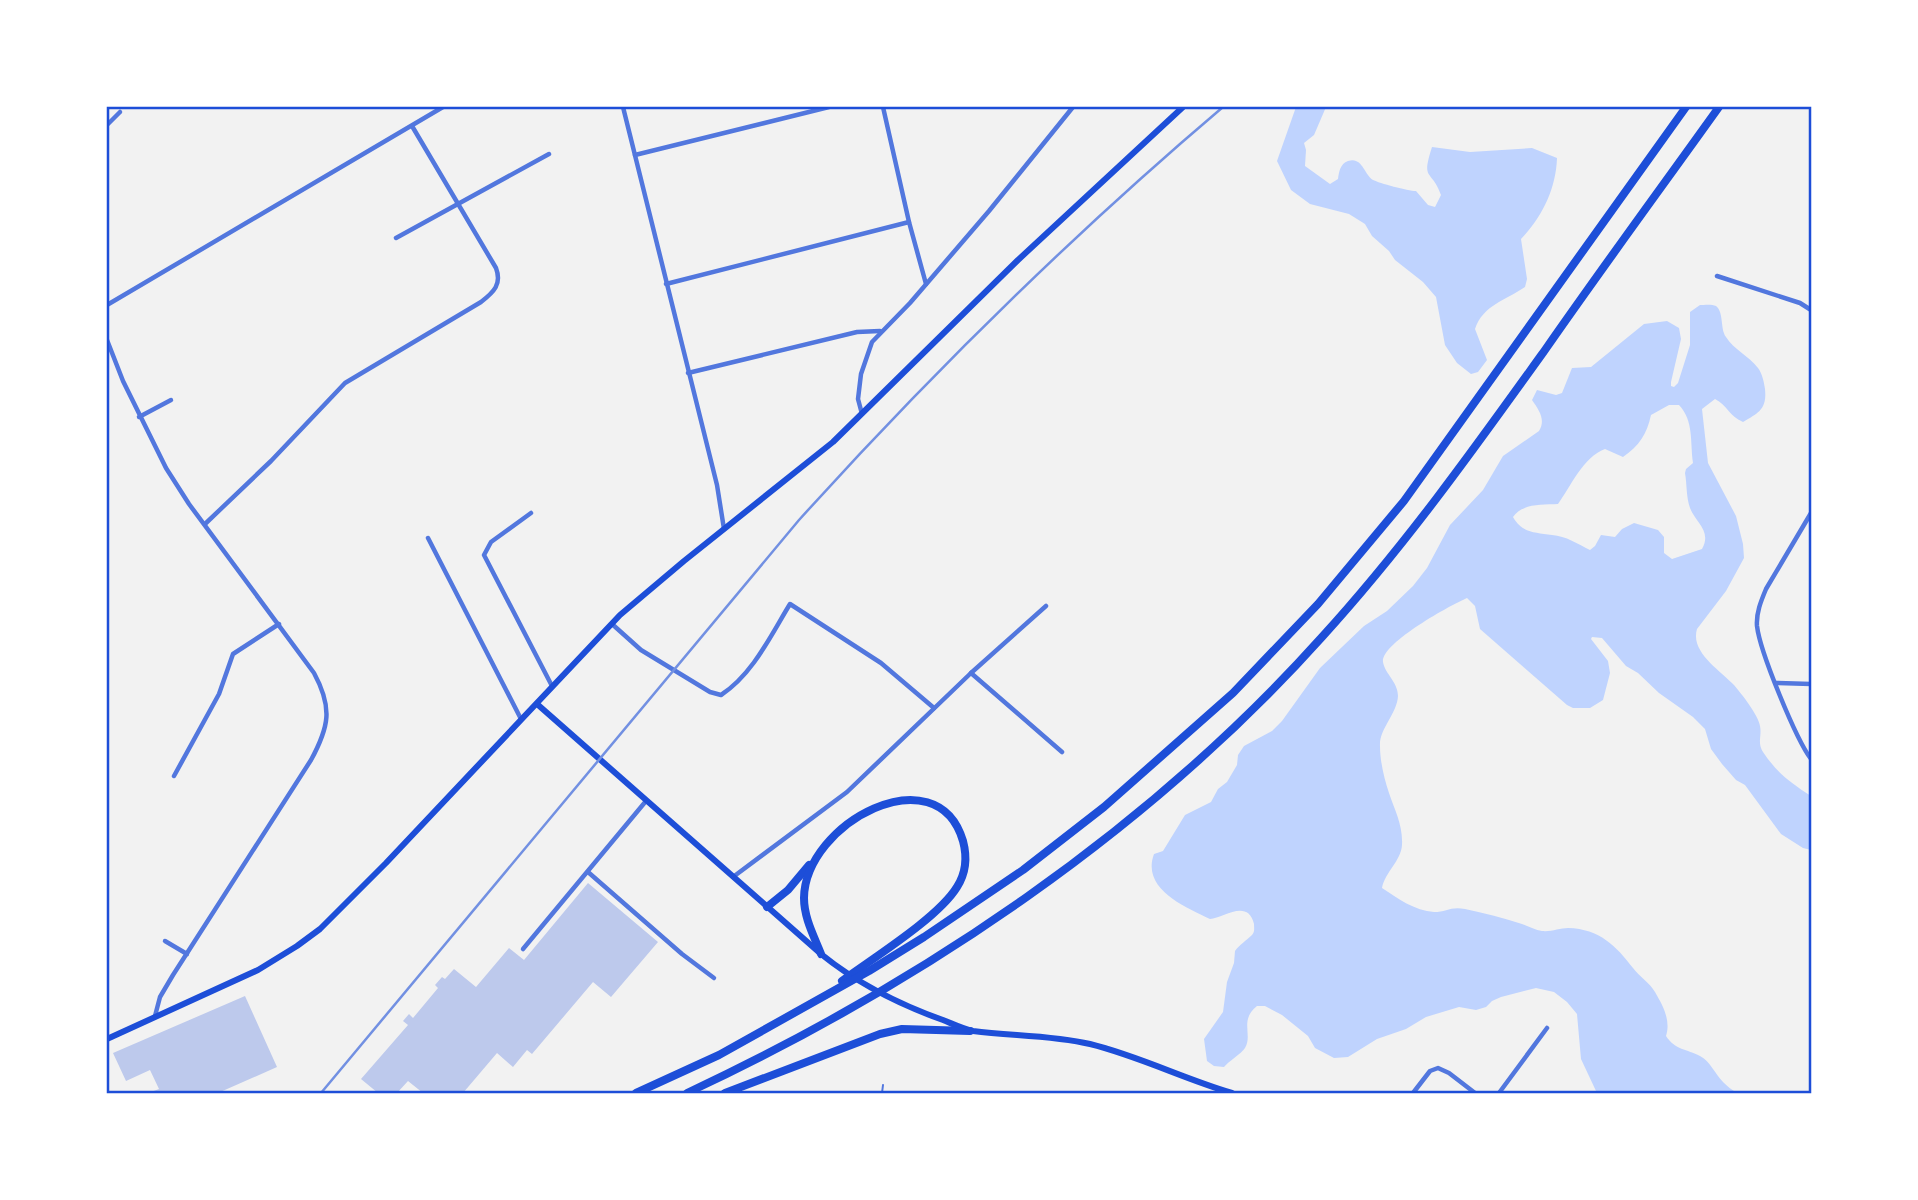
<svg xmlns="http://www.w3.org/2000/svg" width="1918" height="1200" font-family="'Sofia Sans Condensed',sans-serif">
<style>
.water{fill:#bfd3fe;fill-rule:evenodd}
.building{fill:#bdc9ec}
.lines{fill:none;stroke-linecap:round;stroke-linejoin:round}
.service{stroke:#5277de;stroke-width:2}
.minor{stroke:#5277de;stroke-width:4.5}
.secondary{stroke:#1d4ed8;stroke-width:6}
.primary{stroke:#1d4ed8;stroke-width:6}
.motorway{stroke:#1d4ed8;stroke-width:8}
.rail{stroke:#7290e2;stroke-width:2.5}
.neatline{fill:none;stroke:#1d4ed8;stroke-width:2.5}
</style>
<rect width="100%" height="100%" fill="#f2f2f2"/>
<g class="water">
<path d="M1296,107H1326L1314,135L1304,143L1306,150L1305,166L1330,184L1338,179C1339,172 1340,164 1348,161C1362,156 1364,174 1373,180C1379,183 1408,191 1416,191L1428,205L1435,207L1441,195C1431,168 1421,182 1432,147L1470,152L1532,148L1557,158C1556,189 1542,217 1521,239L1527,279L1525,287C1506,300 1483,305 1475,329L1487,360L1478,372L1471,374L1457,363L1445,345L1436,297L1423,282L1395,260L1389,251L1372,236L1365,224L1349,214L1310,204L1291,190L1277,161Z"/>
<path d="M1700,305C1704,305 1712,304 1716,306C1724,312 1720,329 1726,337C1734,350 1748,355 1758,368C1762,373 1764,382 1765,389C1767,409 1759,413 1743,422C1729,416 1727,405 1715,399L1702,409L1708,463L1736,516L1743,544L1744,558L1726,591L1697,629C1690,652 1720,670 1734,685C1741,693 1759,716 1760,726C1762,736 1757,743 1763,752C1778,774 1790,782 1811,796V850L1803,848L1781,834L1745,785L1736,780L1722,764L1711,749L1705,729L1693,717L1659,693L1638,673L1626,666L1602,638L1592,637L1591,639L1608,661L1610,673L1603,700L1590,708H1573L1567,705L1480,629L1475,606L1467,598C1451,605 1381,643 1383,662C1385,674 1398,682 1398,696C1397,714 1379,729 1380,746C1380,761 1384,778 1389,793C1395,811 1403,825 1402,845C1401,861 1385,872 1382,888C1397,898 1415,911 1434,912C1446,912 1451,906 1465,909C1484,913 1504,918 1522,924C1528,926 1535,930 1542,931C1551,932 1560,928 1568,928C1600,929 1616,946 1633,968C1640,977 1649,982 1655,992C1663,1006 1671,1020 1666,1036C1675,1050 1687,1049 1700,1056C1710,1061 1715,1074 1723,1082C1727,1086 1732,1090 1737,1093H1601L1596,1091L1581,1059L1577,1014L1567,1002L1554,992L1536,988L1501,997L1492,1001L1486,1007L1476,1010L1459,1007L1426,1017L1406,1029L1377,1039L1348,1057L1334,1058L1315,1048L1308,1036L1282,1015L1265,1006H1257C1239,1020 1253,1035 1245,1048C1241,1054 1229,1061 1224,1067L1214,1066L1207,1061L1204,1039L1223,1012L1227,982L1234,963L1235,951C1240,944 1246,941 1252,935C1255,932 1254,928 1254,924C1248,898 1223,918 1210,919C1185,907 1141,889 1154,854L1163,851L1185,815L1211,802L1218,789L1227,782L1237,765L1238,755L1244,746L1272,731L1282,721L1320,668L1364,626L1387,611L1413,586L1427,568L1450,525L1483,490L1503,456L1539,431C1546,420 1539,410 1532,400L1537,390L1556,395L1562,393L1572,368L1591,367L1644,324L1667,321L1679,328L1681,339L1671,382V386L1674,387L1678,383L1690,345V312ZM1669,405H1679C1694,421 1690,442 1693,463L1686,469L1685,473C1687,484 1686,497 1690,508C1696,523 1712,531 1702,549L1672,559L1664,553V537L1658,530L1634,523L1622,529L1615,537L1601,535L1595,546L1590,550C1578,544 1566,536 1552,535C1535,532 1523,534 1513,517C1523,503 1541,505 1558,504C1571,486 1583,457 1605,449L1623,457C1639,446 1647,434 1651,415Z"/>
</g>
<g class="building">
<polygon points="588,883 658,942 611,997 593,982 532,1054 527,1050 513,1067 497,1053 463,1093 423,1093 408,1081 397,1093 378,1093 361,1079 408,1025 403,1021 409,1014 413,1018 438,988 435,985 442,977 445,979 454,969 476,987 509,948 524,960"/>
<polygon points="245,996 277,1067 218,1093 148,1093 159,1089 150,1070 126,1081 113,1053"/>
</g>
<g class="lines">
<polyline class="service" points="882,1093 883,1085"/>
<g class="minor">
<polyline points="623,107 717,485 724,529"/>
<polyline points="883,107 909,222 926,284"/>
<polyline points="107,125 120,112"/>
<polyline points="635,155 829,107"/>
<polyline points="396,238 549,154"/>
<polyline points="1717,276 1800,303 1811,310"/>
<polyline points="666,284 909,222"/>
<polyline points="107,305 443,107"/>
<path d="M107,340L123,381L166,468L189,504L314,673C333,708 329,727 311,760L173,975L160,997L155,1016"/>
<polyline points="688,373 857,332 880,331"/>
<polyline points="862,414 858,399 861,374 872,342 910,303 989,211 1073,107"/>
<polyline points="139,417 171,400"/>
<polyline points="531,513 491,542 484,555 552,686"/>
<path d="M1811,513L1766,589C1761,601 1756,613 1757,626C1760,652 1796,739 1811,759"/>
<path d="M205,524L271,461L345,383L481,302C494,292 502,284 496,268L412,126"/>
<polyline points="428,538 521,719"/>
<path d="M612,624L641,650L710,692L721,695C753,674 771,635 790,604L881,663L934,708"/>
<polyline points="971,673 1062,752"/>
<polyline points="1776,683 1811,684"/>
<polyline points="174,776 219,694 233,654 279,624"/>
<polyline points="588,872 682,954 714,978"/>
<polyline points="733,877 847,792 971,673 1046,606"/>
<polyline points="165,941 187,954"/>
<polyline points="523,949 646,801"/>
<polyline points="1413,1093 1430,1071 1438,1068 1449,1073 1475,1093"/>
<polyline points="1499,1093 1547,1028"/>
</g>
<path class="secondary" d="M537,704L821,954C858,984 898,1004 943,1020C953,1024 963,1029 973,1031C1012,1036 1052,1035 1090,1044C1139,1056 1184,1079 1232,1093"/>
<polyline class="primary" points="107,1039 258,970 297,946 320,929 386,863 620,615 684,561 833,442 1018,260 1183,107"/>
<g class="motorway">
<polyline points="767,907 788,890 809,865"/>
<path d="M821,954C814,936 804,918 804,898C805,823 937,753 963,841C967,856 966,873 957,887C938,918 873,958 842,981"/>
<polyline points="636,1093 719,1055 869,971 924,937 1023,870 1104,807 1233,693 1318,604 1404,501 1686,107"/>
<path d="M687,1093C922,983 1148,831 1322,637C1404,547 1474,449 1545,350C1602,268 1661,188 1719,107"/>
<polyline points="725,1093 880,1034 902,1029 970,1031"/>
</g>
<path class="rail" d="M321,1093L799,520C932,373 1072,235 1223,107"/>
</g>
<rect width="1918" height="1200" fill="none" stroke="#ffffff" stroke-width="217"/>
<rect x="108" y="108" width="1702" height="984" class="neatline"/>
</svg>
